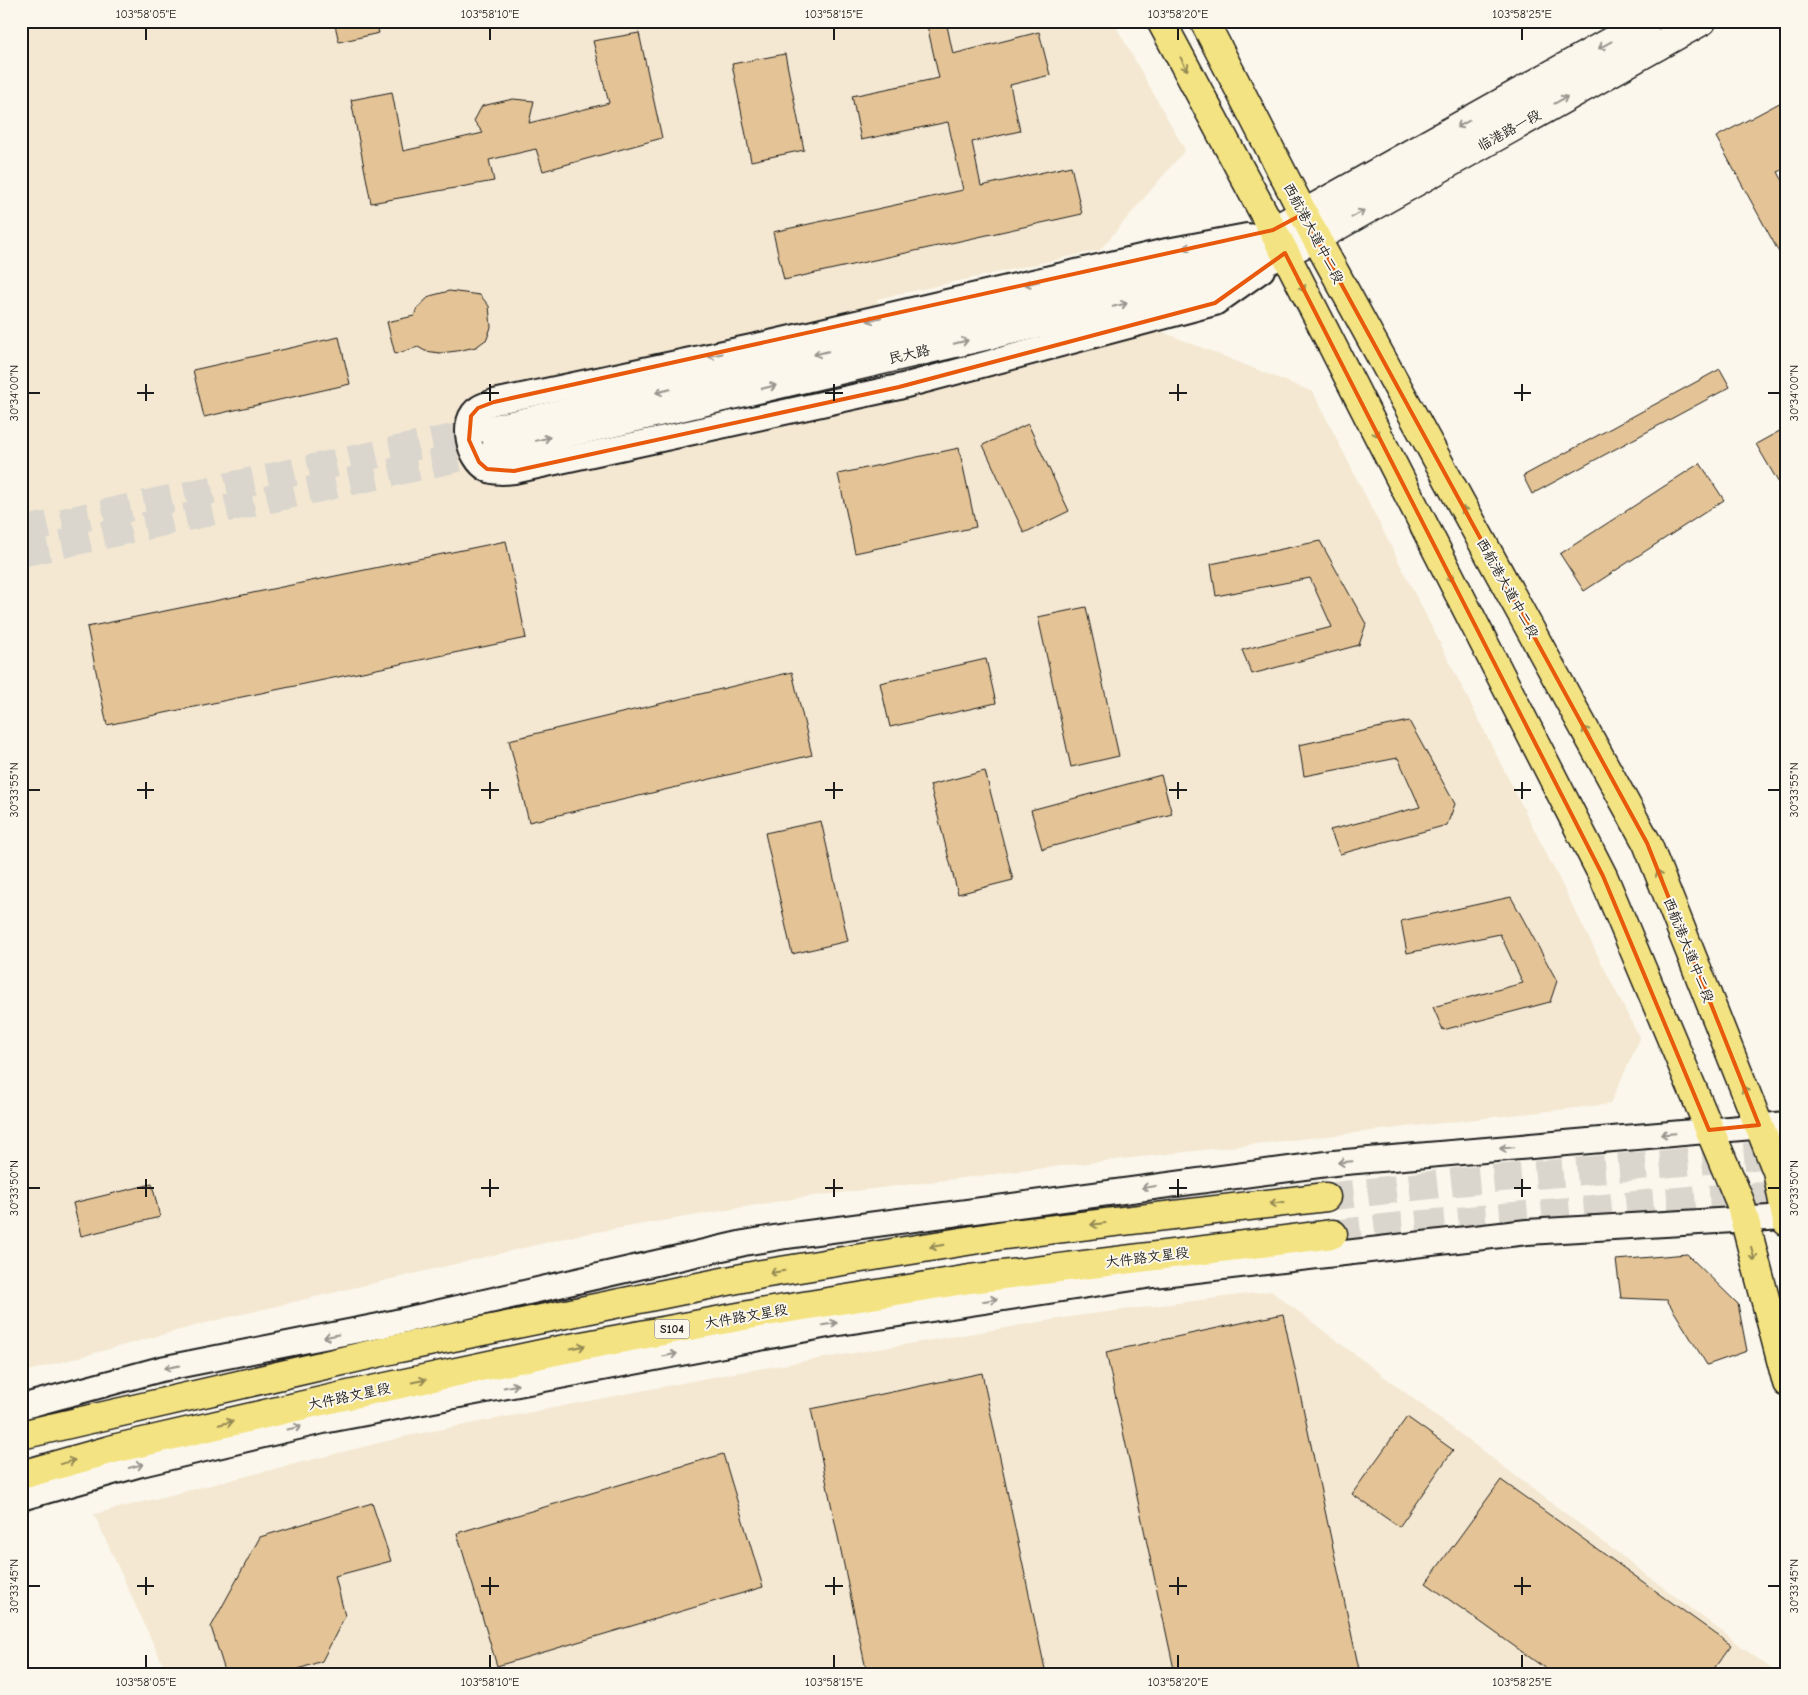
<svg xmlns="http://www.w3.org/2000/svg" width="1808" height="1695" font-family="'Comic Neue','LXGW WenKai TC',sans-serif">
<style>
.built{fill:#f4e8d2}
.building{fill:#e4c496;stroke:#1c1c1c}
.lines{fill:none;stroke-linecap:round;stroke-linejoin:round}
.secondary-tunnel{stroke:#dad6cd;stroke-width:28;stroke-dasharray:28 14;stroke-linecap:butt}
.primary-tunnel{stroke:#dad6cd;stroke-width:28;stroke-dasharray:28 14;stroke-linecap:butt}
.tertiary-casing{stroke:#1c1c1c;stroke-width:28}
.secondary-casing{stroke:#1c1c1c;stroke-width:31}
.primary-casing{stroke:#1c1c1c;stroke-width:31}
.tertiary{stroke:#fbf7ec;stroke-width:24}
.secondary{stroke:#fbf7ec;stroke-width:28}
.primary{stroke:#f4e382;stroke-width:28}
.oneway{stroke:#97948e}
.oneway2{stroke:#938954}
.marked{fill:none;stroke:#e8590c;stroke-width:4;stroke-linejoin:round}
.ticks{fill:none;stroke:#1c1c1c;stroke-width:2}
.labels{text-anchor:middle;stroke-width:4;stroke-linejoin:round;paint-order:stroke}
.shield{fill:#fbf7ec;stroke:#5f5e5a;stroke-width:1}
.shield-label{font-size:12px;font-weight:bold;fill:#1c1c1c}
.street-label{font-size:14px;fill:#1c1c1c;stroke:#fbf7ec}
.neatline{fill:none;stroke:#1c1c1c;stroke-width:2}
.ticks-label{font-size:12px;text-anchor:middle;fill:#1c1c1c}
</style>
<rect width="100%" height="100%" fill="#fbf7ec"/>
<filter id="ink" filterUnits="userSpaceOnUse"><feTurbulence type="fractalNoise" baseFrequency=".02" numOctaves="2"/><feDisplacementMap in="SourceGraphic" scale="10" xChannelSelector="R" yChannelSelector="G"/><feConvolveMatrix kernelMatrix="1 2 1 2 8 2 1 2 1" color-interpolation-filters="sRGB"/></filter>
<g filter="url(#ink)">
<g class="built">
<polygon points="21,21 1113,21 1185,150 1100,250 877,299 882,317 487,414 498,461 895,374 901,393 1160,331 1313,392 1640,1039 1610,1104 1053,1167 798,1198 579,1235 217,1320 21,1373"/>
<polygon points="1271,1291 1778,1674 167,1674 94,1514 407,1436 728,1374 1076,1316"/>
</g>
<g class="building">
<polygon points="334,21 376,21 379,33 339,42"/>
<polygon points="926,21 946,21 953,54 1039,32 1050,75 1010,85 1020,131 972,142 981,186 1071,166 1082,214 784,280 773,232 963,190 948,122 861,140 852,96 939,78"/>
<polygon points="639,33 662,138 543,171 536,149 489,160 494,181 371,203 351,100 392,92 403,151 483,133 474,121 482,106 513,99 534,101 529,123 609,103 593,41"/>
<polygon points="785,54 804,150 751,161 732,64"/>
<polygon points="1787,99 1787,168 1778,172 1787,188 1787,267 1716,137"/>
<polygon points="449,291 480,295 489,306 491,327 487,339 476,347 457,351 440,353 425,351 418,347 395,354 387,322 414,316 417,308 430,296"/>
<polygon points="339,337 350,384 204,417 193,370"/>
<polygon points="1720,369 1730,387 1532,494 1523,476"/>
<polygon points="1028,424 1069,511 1024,533 983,445"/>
<polygon points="1787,427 1787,497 1756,444"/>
<polygon points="959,448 976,527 855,553 838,474"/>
<polygon points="1700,463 1724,500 1584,591 1560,554"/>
<polygon points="506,541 526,638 107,725 87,627"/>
<polygon points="1320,541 1366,624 1359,645 1252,674 1242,650 1332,627 1310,578 1216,596 1211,564"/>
<polygon points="1086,607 1119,756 1071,767 1038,617"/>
<polygon points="986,659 996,703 890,727 880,683"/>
<polygon points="792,672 812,755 529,822 509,740"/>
<polygon points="1409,721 1455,804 1447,825 1340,854 1330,830 1420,807 1398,758 1304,776 1299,745"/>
<polygon points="985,771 1013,880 958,894 930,785"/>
<polygon points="1161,775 1172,814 1042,849 1031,810"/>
<polygon points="821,821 848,941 792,954 765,833"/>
<polygon points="1511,897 1557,981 1550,1002 1443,1030 1433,1007 1523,983 1500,934 1407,953 1401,921"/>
<polygon points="152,1184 160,1217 81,1236 73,1203"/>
<polygon points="1687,1254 1738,1304 1747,1351 1707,1365 1667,1300 1621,1298 1616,1260"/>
<polygon points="1283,1314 1360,1674 1175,1674 1106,1352"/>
<polygon points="982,1373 1046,1674 867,1674 811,1409"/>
<polygon points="1407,1417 1453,1450 1399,1527 1352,1494"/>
<polygon points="723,1454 763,1587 497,1666 457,1533"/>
<polygon points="1501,1480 1731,1645 1710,1674 1553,1674 1426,1583"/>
<polygon points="372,1503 391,1561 335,1576 345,1616 322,1661 284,1674 226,1674 211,1627 260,1537"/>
</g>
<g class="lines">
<g class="secondary-tunnel">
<polyline points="21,531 490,430"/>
<polyline points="21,553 495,450"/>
</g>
<g class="primary-tunnel">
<polyline points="1326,1197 1457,1182 1787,1153"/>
<polyline points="1333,1234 1392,1227 1701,1199 1787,1195"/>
</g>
<defs>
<g id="tertiary">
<path d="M1247,236L1167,251L766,344L494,402C489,404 483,405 479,408C459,420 469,459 487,469C494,473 505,472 514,471L899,387L1215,303L1262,270"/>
<polyline points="21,1407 161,1369 379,1326 744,1243 786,1236 1334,1163 1787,1124"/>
<polyline points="21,1498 141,1464 323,1421 833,1324 1153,1275 1527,1232 1787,1217"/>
</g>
<g id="secondary">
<polyline points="490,430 765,367 1207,261 1273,230 1303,214 1647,21"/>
<polyline points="495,450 1213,283 1285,253 1316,238 1702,21"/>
</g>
<g id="primary">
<polyline points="1161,21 1285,253 1603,876 1740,1202 1787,1383"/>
<polyline points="1204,21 1316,238 1647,843 1777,1171 1787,1222"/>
<polyline points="21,1435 399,1348 762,1274 1004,1235 1326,1197"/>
<polyline points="21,1475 117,1448 339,1397 560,1350 760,1313 970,1279 1333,1234"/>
</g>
</defs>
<use href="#tertiary" class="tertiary-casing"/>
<use href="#secondary" class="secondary-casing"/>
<use href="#primary" class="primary-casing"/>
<use href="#tertiary" class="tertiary"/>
<use href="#secondary" class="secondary"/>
<use href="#primary" class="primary"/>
</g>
<defs><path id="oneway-shaft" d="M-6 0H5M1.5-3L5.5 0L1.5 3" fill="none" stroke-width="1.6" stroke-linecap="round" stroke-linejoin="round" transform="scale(1.25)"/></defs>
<g class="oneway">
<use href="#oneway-shaft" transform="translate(1605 45) rotate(151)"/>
<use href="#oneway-shaft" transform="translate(1561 100) rotate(-29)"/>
<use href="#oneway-shaft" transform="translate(1463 124) rotate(151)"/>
<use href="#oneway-shaft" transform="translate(1358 214) rotate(-29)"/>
<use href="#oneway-shaft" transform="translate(1191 247) rotate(169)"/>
<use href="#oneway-shaft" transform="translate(1032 283) rotate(167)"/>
<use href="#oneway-shaft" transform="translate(1120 305) rotate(-13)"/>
<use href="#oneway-shaft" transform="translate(874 319) rotate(167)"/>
<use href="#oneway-shaft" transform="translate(961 342) rotate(-13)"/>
<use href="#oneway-shaft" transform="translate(821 353) rotate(166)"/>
<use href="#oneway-shaft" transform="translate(715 355) rotate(168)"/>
<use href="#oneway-shaft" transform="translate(769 387) rotate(-13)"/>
<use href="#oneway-shaft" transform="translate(663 391) rotate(167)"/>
<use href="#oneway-shaft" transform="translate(543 439) rotate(-13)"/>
<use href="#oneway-shaft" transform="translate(1668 1134) rotate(175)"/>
<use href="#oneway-shaft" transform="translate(1507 1148) rotate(175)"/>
<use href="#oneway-shaft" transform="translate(1345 1162) rotate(175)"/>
<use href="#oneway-shaft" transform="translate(1149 1187) rotate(172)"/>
<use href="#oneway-shaft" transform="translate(990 1300) rotate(-9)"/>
<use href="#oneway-shaft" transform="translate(830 1324) rotate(-10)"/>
<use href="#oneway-shaft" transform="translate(331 1336) rotate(169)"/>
<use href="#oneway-shaft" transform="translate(670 1355) rotate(-11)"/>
<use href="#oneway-shaft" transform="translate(172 1367) rotate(169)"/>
<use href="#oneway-shaft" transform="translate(511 1386) rotate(-11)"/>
<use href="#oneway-shaft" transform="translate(294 1428) rotate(-13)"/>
<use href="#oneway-shaft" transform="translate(136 1466) rotate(-15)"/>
</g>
<g class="oneway2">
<use href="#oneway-shaft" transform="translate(1184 64) rotate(62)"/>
<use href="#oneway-shaft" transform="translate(1301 285) rotate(63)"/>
<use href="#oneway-shaft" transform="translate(1375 430) rotate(63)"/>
<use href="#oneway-shaft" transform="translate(1466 513) rotate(-119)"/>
<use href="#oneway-shaft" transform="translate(1449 575) rotate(63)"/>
<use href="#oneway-shaft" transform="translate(1587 733) rotate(-119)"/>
<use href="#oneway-shaft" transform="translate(1660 877) rotate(-112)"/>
<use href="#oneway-shaft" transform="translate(1746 1093) rotate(-112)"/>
<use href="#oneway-shaft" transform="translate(1277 1203) rotate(173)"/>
<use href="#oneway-shaft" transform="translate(1098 1224) rotate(173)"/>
<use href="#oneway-shaft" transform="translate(937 1246) rotate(171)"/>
<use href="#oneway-shaft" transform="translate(1753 1254) rotate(75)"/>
<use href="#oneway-shaft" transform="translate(777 1272) rotate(171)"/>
<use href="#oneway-shaft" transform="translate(578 1347) rotate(-11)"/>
<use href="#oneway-shaft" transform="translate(419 1381) rotate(-12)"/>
<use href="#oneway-shaft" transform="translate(226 1423) rotate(-13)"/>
<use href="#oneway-shaft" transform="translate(68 1462) rotate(-16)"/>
</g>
</g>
<path class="marked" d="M1303,214L1647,843L1759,1125L1709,1130L1603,876L1285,253L1215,303L899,387L514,471L487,469L479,462L469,440L471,416L478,408L494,402L1273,230Z"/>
<path class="ticks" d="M146,28V40M490,28V40M834,28V40M1178,28V40M1522,28V40M146,384V401M490,384V401M834,384V401M1178,384V401M1522,384V401M28,393H40M137,393H154M481,393H499M825,393H843M1169,393H1187M1514,393H1531M1768,393H1780M146,782V799M490,782V799M834,782V799M1178,782V799M1522,782V799M28,790H40M137,790H154M481,790H499M825,790H843M1169,790H1187M1514,790H1531M1768,790H1780M146,1179V1197M490,1179V1197M834,1179V1197M1178,1179V1197M1522,1179V1197M28,1188H40M137,1188H154M481,1188H499M825,1188H843M1169,1188H1187M1514,1188H1531M1768,1188H1780M146,1577V1595M490,1577V1595M834,1577V1595M1178,1577V1595M1522,1577V1595M28,1586H40M137,1586H154M481,1586H499M825,1586H843M1169,1586H1187M1514,1586H1531M1768,1586H1780M146,1655V1668M490,1655V1668M834,1655V1668M1178,1655V1668M1522,1655V1668"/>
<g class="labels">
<rect class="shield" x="654.5" y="1319.5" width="35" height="19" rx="4"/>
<g class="shield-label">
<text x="672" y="1333">S104</text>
</g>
<g class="street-label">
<text transform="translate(1509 130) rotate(-29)" y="5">临港路一段</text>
<text transform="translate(1314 233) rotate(62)" y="5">西航港大道中二段</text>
<text transform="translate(909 354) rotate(-13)" y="5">民大路</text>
<text transform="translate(1508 588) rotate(61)" y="5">西航港大道中二段</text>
<text transform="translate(1689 950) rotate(68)" y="5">西航港大道中二段</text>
<text transform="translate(1147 1257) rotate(-7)" y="5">大件路文星段</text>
<text transform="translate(746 1316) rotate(-10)" y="5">大件路文星段</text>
<text transform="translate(349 1396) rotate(-12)" y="5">大件路文星段</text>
</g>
</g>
<rect width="1808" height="1695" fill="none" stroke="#fbf7ec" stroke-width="55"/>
<rect x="28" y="28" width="1752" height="1640" class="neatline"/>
<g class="ticks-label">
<text x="146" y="18">103°58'05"E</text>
<text x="490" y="18">103°58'10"E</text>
<text x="834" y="18">103°58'15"E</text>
<text x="1178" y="18">103°58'20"E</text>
<text x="1522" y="18">103°58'25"E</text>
<text transform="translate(14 393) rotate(-90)" y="4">30°34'00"N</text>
<text transform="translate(1794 393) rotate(-90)" y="4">30°34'00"N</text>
<text transform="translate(14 790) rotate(-90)" y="4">30°33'55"N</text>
<text transform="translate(1794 790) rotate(-90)" y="4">30°33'55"N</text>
<text transform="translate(14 1188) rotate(-90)" y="4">30°33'50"N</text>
<text transform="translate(1794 1188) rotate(-90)" y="4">30°33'50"N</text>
<text transform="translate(14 1586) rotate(-90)" y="4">30°33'45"N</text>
<text transform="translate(1794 1586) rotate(-90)" y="4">30°33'45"N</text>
<text x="146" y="1686">103°58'05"E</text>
<text x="490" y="1686">103°58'10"E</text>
<text x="834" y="1686">103°58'15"E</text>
<text x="1178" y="1686">103°58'20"E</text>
<text x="1522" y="1686">103°58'25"E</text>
</g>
</svg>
